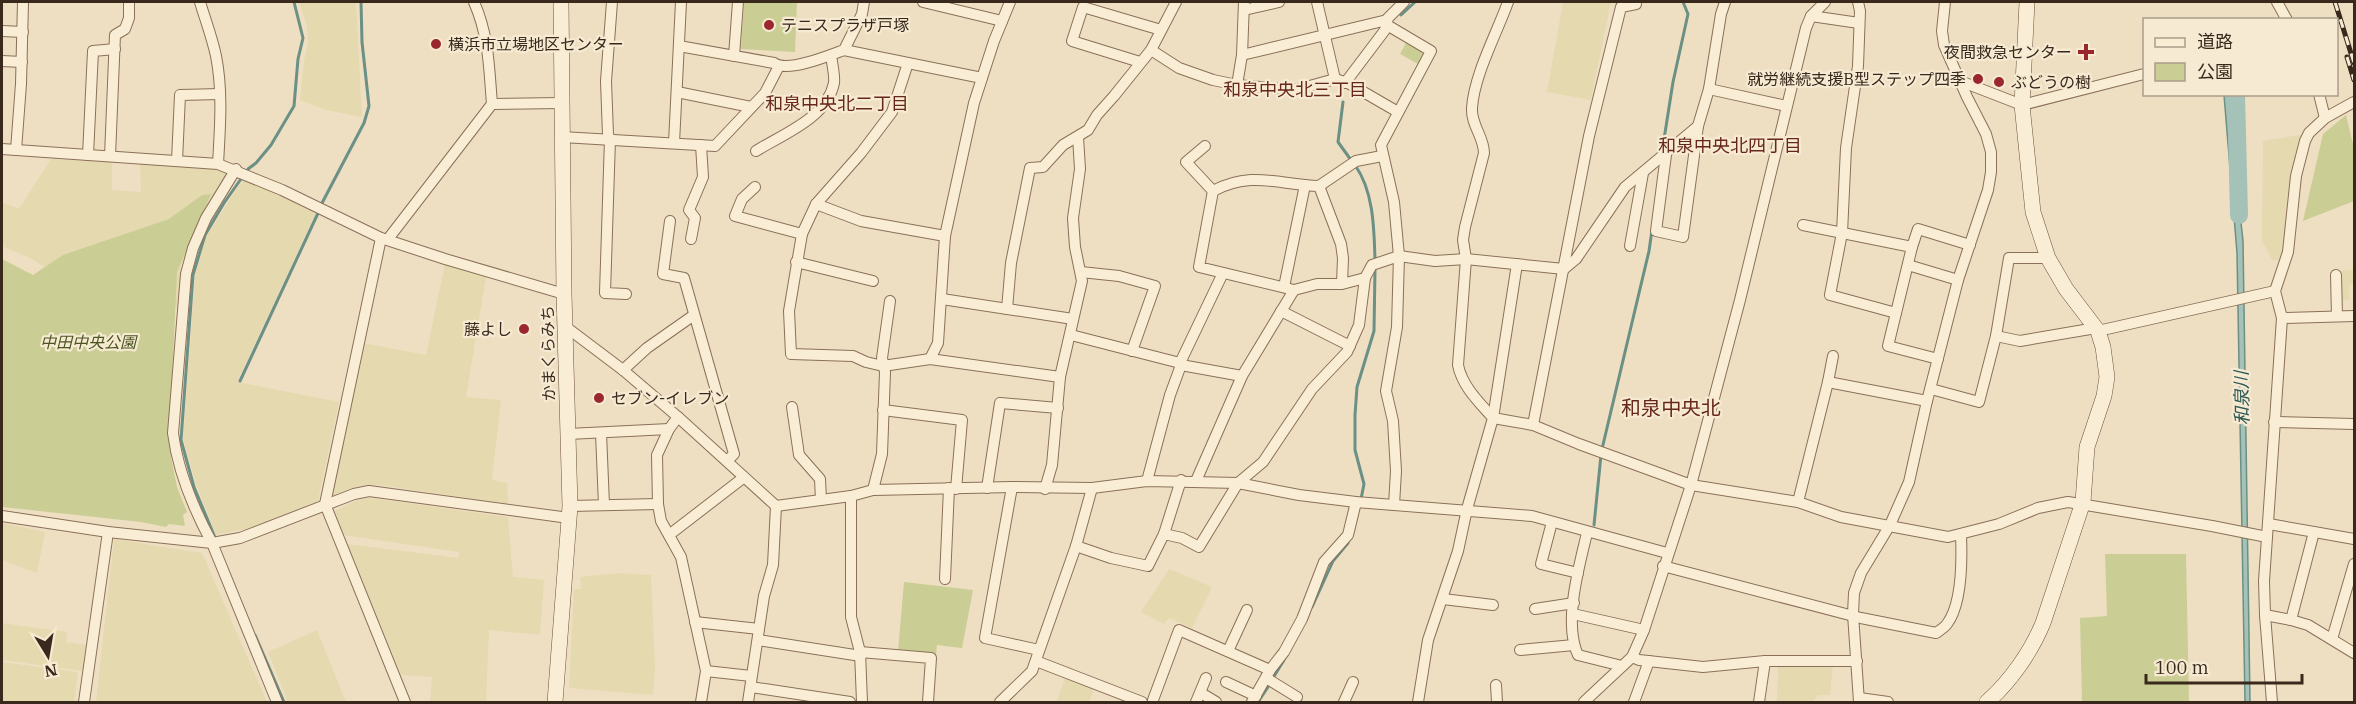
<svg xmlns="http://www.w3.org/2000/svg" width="2356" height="704" font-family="'IBM Plex Serif','Noto Sans JP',serif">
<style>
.farmland{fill:#e5d9af}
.green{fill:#cace95}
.water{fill:#a4c2b7;stroke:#6b9085;stroke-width:1.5}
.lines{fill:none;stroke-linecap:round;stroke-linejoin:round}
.stream{stroke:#6b9085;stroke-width:3}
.river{stroke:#a4c2b7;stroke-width:18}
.street-casing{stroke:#8a7058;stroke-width:12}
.secondary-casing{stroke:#6b513c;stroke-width:16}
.street{stroke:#faedd5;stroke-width:10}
.secondary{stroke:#faedd5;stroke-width:15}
.rail-casing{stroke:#39291d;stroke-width:5}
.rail{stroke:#f6ead2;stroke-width:3;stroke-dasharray:9;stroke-linecap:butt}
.poi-dot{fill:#9a272e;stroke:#f6ead2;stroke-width:2}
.labels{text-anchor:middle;stroke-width:4.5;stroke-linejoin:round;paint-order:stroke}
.poi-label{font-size:16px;fill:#39291d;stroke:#f6ead2;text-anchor:start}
.park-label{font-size:16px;font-style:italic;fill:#4c5623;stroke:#f6ead2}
.street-label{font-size:16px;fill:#39291d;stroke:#f6ead2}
.neighbourhood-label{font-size:18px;fill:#67271b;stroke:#f6ead2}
.water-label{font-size:18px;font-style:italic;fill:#2c5954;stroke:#f6ead2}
.quarter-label{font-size:20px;fill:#67271b;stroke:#f6ead2}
</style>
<rect width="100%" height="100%" fill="#efdfc2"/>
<g class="farmland">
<polygon points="299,2 356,2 362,117 326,110 300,100 304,61 308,43 307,26"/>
<polygon points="1563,2 1611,2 1591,100 1547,92"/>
<polygon points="2305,134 2288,197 2282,261 2272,260 2262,241 2263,141"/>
<polygon points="51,159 112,162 112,190 141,192 140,164 226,169 224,183 199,218 181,266 178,307 153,302 51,272 34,260 2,246 2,202 19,209"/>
<polygon points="244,178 317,211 237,382 339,402 318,501 255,527 216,535 196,484 183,439 195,276 206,236"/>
<polygon points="445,264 486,277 466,397 501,400 492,480 507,483 508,504 380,485 358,486 333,496 331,494 363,343 426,355"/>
<polygon points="2354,270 2354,284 2349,285 2350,300 2340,301 2338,271"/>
<polygon points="370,498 508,517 513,577 544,580 540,635 489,630 486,702 430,702 432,677 401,675 347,544 458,558 459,552 343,535 334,511 358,500"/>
<polygon points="2,523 45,532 37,573 2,560"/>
<polygon points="114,539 202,553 267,702 96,702"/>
<polygon points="1169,569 1212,587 1192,628 1169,618 1164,624 1141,612"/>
<polygon points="619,573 651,575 655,667 653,695 569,688 574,589 581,589 580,577"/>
<polygon points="2,623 67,632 66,642 86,645 83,671 2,660"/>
<polygon points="317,630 346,702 288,702 268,652"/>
<polygon points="2,662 78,672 74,702 2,702"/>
<polygon points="1778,665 1833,665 1830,695 1818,695 1812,702 1777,702"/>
<polygon points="1065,678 1094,689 1089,702 1057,701"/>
</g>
<g class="green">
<polygon points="744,2 797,2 795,52 741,49"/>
<polygon points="1406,43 1422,51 1423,56 1418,64 1400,54"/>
<polygon points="2346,115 2354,148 2354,201 2303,221 2323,134"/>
<polygon points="211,194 177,272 170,425 171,457 177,487 187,512 183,515 185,526 169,524 166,527 141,522 2,507 2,259 33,275 63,255 169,219 202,195"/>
<polygon points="2105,554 2186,554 2189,702 2082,702 2080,618 2107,616"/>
<polygon points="904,582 973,590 962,648 937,645 936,655 898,651"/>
</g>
<polygon class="water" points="2224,95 2236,95 2238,195 2243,241 2250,702 2245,702 2237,253"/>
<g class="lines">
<g class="stream">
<polyline points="1401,15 1415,2"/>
<polyline points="1343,102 1338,142 1351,160"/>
<polyline points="1662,152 1673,82 1688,14 1683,2"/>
<path d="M1355,165C1374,192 1374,229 1375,260"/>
<polyline points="321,205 364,123 369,106 362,42 361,2"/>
<polyline points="240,381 319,211"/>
<polyline points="1602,449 1649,251 1652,230"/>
<polyline points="1361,499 1364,484 1355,450 1355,415 1357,387 1374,331 1375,270"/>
<polyline points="1594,525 1601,455"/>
<polyline points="216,540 194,487 181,440 193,275 205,235 224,203 248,169 256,163 271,145 294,106 298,59 303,38 294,2"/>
<polyline points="1312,607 1333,561 1348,543"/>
<polyline points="255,635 284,702"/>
<polyline points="1273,678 1284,660"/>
<polyline points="1258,702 1270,684"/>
</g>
<polyline class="river" points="2236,94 2239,215"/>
<defs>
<g id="street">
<path d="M200,2C205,19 212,37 216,56C223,91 220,128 218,164"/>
<polyline points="612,2 606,81 608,135 610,139 605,293 626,294"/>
<polyline points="923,2 1002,21"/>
<polyline points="1317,2 1335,79"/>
<polyline points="1858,2 1860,11 1858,66 1846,148 1842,233 1830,295 1896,313"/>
<polyline points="2277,2 2287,20"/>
<polyline points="1244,10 1279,2"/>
<polyline points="1811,16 1859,23"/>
<polyline points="1387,25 1431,51 1381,145 1394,202 1399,256 1397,327 1386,391 1393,421 1396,471 1394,505"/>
<polyline points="2,31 23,32"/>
<path d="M679,46L774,63C788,73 828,56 844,50L862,14L864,2"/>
<polyline points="844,50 982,78"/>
<polyline points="1151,50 1179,68 1213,80 1237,85 1295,90 1335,79 1348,83 1398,112"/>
<polyline points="1242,55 1387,20"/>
<polyline points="734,56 738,2"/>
<polyline points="2,61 22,62"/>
<polyline points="1140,62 1072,41 1083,7 1161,30"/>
<polyline points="908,63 892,112 861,153 816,204 802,234 789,311 791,354 853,356 866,362 883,366 930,359 1060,377"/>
<polyline points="1960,81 2022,105 2144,74"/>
<polyline points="1345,83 1385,30 1388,18 1404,2"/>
<polyline points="1237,85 1242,55 1244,2"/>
<polyline points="1709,89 1786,106"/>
<polyline points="677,92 751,107"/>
<polyline points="2319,94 2325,118"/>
<polyline points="492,104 562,103"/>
<polyline points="562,137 715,146 765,93 779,66"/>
<polyline points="674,143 681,2"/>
<polyline points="1205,146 1186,162 1213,191"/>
<polyline points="2,149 218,164 282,190 381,238 445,259 564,294"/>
<polyline points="16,150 21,84 23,2"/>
<path d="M756,151C783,134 827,118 834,83C835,75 832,64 831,55"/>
<polyline points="88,155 93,51 115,49"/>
<polyline points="1666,155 1656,231 1683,237 1698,126"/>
<polyline points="110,156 115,35 125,29 129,18 129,2"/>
<polyline points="177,161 180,95 220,94"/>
<path d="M236,169L206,218L193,248L186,274L173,433C178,472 193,508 212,543L277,702"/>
<polyline points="1319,186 1356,161 1382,156"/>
<polyline points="755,187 742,199 735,216 802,234"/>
<polyline points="816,204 861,221 945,236"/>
<polyline points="670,221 663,274 684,278 734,454 727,461"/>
<polyline points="1803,225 1912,247 1888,346 1938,359"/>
<polyline points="381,238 325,504 405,702"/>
<path d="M388,239L492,104C489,68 489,36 474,2"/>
<polyline points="691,239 695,218 689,210 703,177 701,145"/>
<polyline points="1630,246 1643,173"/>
<polyline points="1912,247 1918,229 1970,245"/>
<polyline points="796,262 873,281"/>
<polyline points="1517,264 1493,418 1533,425 1579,444 1691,485 1798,502 1841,517 1948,537 1999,524 2038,508 2068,502 2212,526 2267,537"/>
<polyline points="1908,265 1958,280"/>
<polyline points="1081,272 1119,276 1155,286 1132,351"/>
<polyline points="2336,275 2337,316"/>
<path d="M1342,284L1343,258L1341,244L1319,186C1279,185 1252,170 1213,191L1199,267L1294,290L1317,284H1342L1365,278L1372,265L1399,256L1435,261L1466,259L1564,269L1576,259L1625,187L1698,126L1709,89L1721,14L1725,2"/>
<polyline points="1284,287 1305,185"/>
<polyline points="942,299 1073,319"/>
<polyline points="1007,309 1011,263 1030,168 1043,167 1063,145 1088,130 1097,115 1114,96 1151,50 1176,2"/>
<polyline points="1281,311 1350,346"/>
<polyline points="2282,318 2354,316"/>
<polyline points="566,327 623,370 678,417 776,506"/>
<polyline points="2098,331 2275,291"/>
<polyline points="1071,335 1180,363"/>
<polyline points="1996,336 2020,341 2096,328"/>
<polyline points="930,359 938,343 945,236 974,103 994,41 1010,2"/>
<polyline points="1181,365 1242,376"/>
<polyline points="623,370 647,348 694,315"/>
<polyline points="1828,382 1833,356"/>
<polyline points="1931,389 1979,402 1996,336 2009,258 2048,258"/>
<polyline points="792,407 799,455 820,479 821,500"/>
<polyline points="883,410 962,420 956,489"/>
<polyline points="678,417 669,429 657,455 658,504 661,521 681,557 706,671 701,702"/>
<polyline points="2274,422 2354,424"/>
<polyline points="1533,425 1589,136 1621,7 1636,4 1636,2"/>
<polyline points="601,433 604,505"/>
<polyline points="568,434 669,429"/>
<polyline points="1147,481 1170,395 1181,365 1180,363 1223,273"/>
<polyline points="1196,481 1242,376 1294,290"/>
<polyline points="1012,487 985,638 1039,650"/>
<polyline points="987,488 1000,403 1058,408"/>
<polyline points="1045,489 1052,465 1060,377 1082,281 1075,247 1073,218 1080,169 1078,137"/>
<polyline points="873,490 882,454 885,372 882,358 890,301"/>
<polyline points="851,496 851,617 860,652 862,702"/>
<polyline points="1798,502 1828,382 1927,401"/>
<polyline points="570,506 658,504"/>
<polyline points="776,506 851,496 873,490 1012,487 1092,488 1147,481 1238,483 1299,495 1356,502 1532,516 1667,553"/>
<polyline points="2,516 108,532 212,543 240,538 354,494 369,491 569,518"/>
<polyline points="1552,522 1541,564 1578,573"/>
<polyline points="2269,524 2354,539"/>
<path d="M1587,533C1579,567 1563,622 1578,655L1622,666"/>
<polyline points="1164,534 1182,538 1199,547 1238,483 1263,462 1312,389 1347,352 1359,325 1365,278"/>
<polyline points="669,535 743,478"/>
<polyline points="1076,546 1111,558 1148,566 1164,534 1181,480"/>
<path d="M1663,566L1861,618L1936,633C1939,631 1945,627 1947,624C1962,604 1962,559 1961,535"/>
<polyline points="945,579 949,488"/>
<polyline points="1443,599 1493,605"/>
<polyline points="1535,609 1574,603"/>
<polyline points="1573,614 1644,630"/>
<polyline points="2265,615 2291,620 2308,625 2354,653"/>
<polyline points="2291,620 2314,532"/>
<polyline points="695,622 759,629"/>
<polyline points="2332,639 2354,564"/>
<polyline points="758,640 861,656"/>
<polyline points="1520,650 1574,645"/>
<polyline points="1228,651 1247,610"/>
<polyline points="860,652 931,658 928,702"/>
<polyline points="1632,657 1639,660 1703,667 1765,661 1759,702"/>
<polyline points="1036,661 1142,702"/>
<polyline points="1765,661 1857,661"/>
<polyline points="706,671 751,676"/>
<polyline points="1266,678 1297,697"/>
<polyline points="1226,682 1256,696"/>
<polyline points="1496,685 1497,702"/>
<polyline points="751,687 850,702"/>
<polyline points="1201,693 1216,702"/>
<polyline points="1859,698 1888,702"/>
<polyline points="1153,700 1179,630 1270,670"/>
<polyline points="84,702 108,532"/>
<polyline points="748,702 764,596 773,565 776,506"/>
<polyline points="1000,702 1032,671 1076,546 1092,488"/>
<polyline points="1196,702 1206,678"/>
<polyline points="1252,702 1270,670 1284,652 1302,619 1324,562 1348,535 1356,502"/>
<polyline points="1344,702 1353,682"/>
<path d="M1418,702L1428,640L1458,551L1467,509L1493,418C1479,402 1462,386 1458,365L1466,259L1463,240L1465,227L1484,153C1484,137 1471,125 1472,108C1474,75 1497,33 1508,2"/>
<polyline points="1584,702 1632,657 1644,630 1691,485 1740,300 1806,28 1811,16 1825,2"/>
<polyline points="1634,702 1649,661"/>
<polyline points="1859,702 1853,614 1854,593 1861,573 1890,525 1909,482 1927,401 1958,280 1988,190 1991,172 1991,152 1986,134 1967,97 1944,45 1942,31 1945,2"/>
<polyline points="2272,702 2265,615 2264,581 2282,318 2275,291 2288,252 2296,176 2305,141 2309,133 2325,118 2354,102"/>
</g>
<g id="secondary">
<polyline points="555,702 570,506 564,294 561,2"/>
<path d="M1987,702C2010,682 2031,652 2043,623L2083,502L2087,447L2104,396L2107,377L2103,347L2098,331L2066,289L2048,258L2033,212L2022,105L2027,2"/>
</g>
</defs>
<use href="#street" class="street-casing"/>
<use href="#secondary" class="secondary-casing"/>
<use href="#street" class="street"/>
<use href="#secondary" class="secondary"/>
<defs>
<g id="rail">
<polyline points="2335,2 2354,63"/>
<polyline points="2347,57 2354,80"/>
</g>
</defs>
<use href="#rail" class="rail-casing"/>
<use href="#rail" class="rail"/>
</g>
<g class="poi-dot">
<circle cx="769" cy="25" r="6"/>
<circle cx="436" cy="44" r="6"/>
<path d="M2083 43h6v6h6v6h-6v6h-6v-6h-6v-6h6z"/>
<circle cx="1978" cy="79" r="6"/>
<circle cx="1999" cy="82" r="6"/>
<circle cx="524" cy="329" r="6"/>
<circle cx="599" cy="398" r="6"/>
</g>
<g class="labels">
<g class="poi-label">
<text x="781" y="31">テニスプラザ戸塚</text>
<text x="448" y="50">横浜市立場地区センター</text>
<text x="2072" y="58" text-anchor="end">夜間救急センター</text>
<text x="1966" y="85" text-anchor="end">就労継続支援B型ステップ四季</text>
<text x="2011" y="88">ぶどうの樹</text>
<text x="512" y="335" text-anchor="end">藤よし</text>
<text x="611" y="404">セブン-イレブン</text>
</g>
<g class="park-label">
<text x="88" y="348">中田中央公園</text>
</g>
<g class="street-label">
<text transform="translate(548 353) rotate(-91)" y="6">かまくらみち</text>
</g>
<g class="neighbourhood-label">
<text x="1295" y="96">和泉中央北三丁目</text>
<text x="837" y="110">和泉中央北二丁目</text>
<text x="1730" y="152">和泉中央北四丁目</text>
</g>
<g class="water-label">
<text transform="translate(2242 398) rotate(-91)" y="6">和泉川</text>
</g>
<g class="quarter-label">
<text x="1671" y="415">和泉中央北</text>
</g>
</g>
<rect width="2356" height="704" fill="none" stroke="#39291d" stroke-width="6"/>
<rect x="2143" y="18" width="195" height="78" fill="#f6ead2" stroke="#aa9d8a" stroke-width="1.5"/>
<rect x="2155" y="38" width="30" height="9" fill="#faedd5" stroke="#aa9d8a" stroke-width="1.5"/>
<text x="2197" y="48" font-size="18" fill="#39291d">道路</text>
<rect x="2155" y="63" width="30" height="18" fill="#cace95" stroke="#aa9d8a" stroke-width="1.5"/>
<text x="2197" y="78" font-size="18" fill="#39291d">公園</text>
<g transform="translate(48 656) rotate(169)" stroke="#f6ead2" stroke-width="4.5" paint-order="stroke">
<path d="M0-4.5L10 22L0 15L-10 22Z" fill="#39291d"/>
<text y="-9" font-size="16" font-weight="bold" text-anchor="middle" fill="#39291d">N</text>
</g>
<path d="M2146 674v9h156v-9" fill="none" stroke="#39291d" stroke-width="3"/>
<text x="2155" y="674" font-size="18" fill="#39291d" stroke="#f6ead2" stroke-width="4.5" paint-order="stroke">100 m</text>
</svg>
